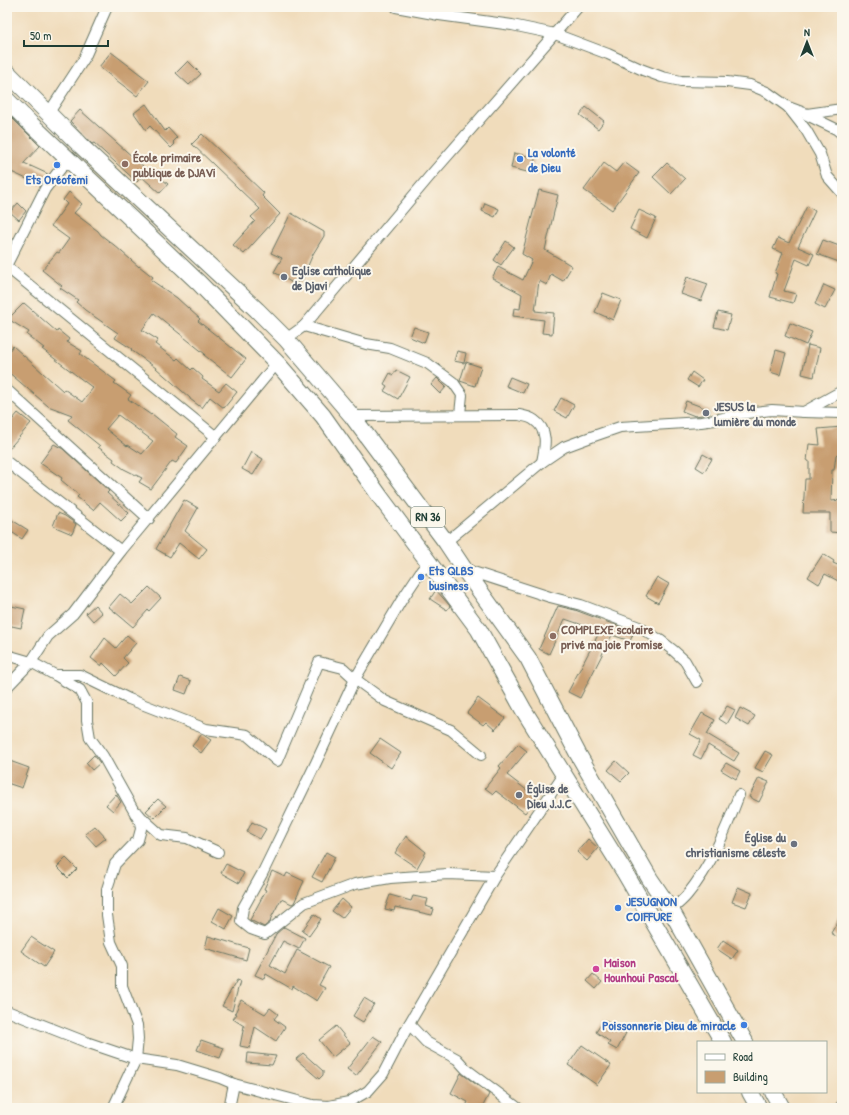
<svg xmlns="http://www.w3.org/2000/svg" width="849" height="1115" font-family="'Patrick Hand',sans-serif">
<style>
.building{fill:#c89e71;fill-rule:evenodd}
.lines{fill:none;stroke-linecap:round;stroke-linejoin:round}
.minor-casing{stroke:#687563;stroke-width:12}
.primary-casing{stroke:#687563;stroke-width:18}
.minor{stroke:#fff;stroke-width:10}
.primary{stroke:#fff;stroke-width:16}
.shop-dot{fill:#3f7fe0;stroke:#fbf7ec;stroke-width:1.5}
.education-dot{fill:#8d6e63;stroke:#fbf7ec;stroke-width:1.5}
.worship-dot{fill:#6b7280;stroke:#fbf7ec;stroke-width:1.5}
.hotel-dot{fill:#d1479c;stroke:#fbf7ec;stroke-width:1.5}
.labels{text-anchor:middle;stroke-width:4;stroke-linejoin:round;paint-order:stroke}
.shield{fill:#fbf7ec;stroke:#61756b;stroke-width:1}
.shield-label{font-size:12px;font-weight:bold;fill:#1f3d34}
.shop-label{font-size:13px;font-weight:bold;fill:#366cbe;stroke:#fbf7ec;text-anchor:start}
.education-label{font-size:13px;font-weight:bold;fill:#785e54;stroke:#fbf7ec;text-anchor:start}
.worship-label{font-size:13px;font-weight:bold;fill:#5b616d;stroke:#fbf7ec;text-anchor:start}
.hotel-label{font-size:13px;font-weight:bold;fill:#b23c85;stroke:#fbf7ec;text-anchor:start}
</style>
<rect width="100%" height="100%" fill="#fbf7ec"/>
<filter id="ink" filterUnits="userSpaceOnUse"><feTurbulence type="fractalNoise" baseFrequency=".025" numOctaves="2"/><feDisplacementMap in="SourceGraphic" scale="8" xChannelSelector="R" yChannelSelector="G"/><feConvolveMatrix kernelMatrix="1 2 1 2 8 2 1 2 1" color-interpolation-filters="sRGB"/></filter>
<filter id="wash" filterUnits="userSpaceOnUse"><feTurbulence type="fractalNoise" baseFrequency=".012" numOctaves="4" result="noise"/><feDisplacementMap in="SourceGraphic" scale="16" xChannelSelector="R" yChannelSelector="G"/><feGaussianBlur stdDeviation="0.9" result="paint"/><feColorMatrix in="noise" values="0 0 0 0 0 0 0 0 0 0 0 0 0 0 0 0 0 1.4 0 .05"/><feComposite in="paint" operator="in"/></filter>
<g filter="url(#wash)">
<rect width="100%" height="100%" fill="#f0dcbb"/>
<g id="blocks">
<g class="building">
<polygon points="111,52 149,81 137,96 99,67"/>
<polygon points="188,61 201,74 189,85 176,73"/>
<polygon points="146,104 165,131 168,128 177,138 173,142 175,144 171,148 150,126 146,130 134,113"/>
<polygon points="586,107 604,121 598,129 580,115"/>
<polygon points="80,110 153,175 155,173 168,184 160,193 142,177 137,182 94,143 92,144 70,121"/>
<polygon points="7,113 40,146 24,163 48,174 40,185 7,170"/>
<polygon points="202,134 264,193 262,196 280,214 244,254 233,245 255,221 251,217 260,209 192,144"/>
<polygon points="514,153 535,158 531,173 511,168"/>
<polygon points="624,162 639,173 612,210 584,190 604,163 616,172"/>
<polygon points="667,163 685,179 671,194 653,177"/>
<polygon points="539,190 558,195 545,250 572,266 563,281 551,274 547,285 539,281 535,311 554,313 552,334 542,333 544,320 513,316 514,308 520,309 522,294 492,278 498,267 523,280 532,260 522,254"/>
<polygon points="69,192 82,204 74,213 98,231 101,235 114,245 139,267 139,266 153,277 151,280 177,298 200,319 198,321 246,359 232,377 204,355 205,354 154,313 142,330 158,340 155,344 176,360 178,358 191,370 193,368 203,377 202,379 219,391 226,383 237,392 224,408 210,397 202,408 190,399 190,398 156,368 131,350 132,349 115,338 118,333 85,310 76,302 78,300 60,288 62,286 42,270 57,252 59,253 69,239 51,226 67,204 63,200"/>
<polygon points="18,203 26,211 19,220 10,212"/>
<polygon points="485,203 499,209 495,217 482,211"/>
<polygon points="807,206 815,211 798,247 814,254 809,265 796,259 784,291 796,294 793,303 770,297 777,274 775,273 783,253 773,249 778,238 789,243"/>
<polygon points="639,210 656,218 647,238 630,229"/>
<polygon points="291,213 324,232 324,236 313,254 301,282 298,280 296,285 274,272 282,258 271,253"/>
<polygon points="823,240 842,247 842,253 839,262 817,254"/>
<polygon points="506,241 514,247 501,265 494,260"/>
<polygon points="687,277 708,284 701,301 681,294"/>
<polygon points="824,285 835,290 825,309 815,304"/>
<polygon points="603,293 621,300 613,320 595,312"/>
<path d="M24,303L57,332L58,330L69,339L67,342L82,351L80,354L116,381L114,383L131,395L128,399L151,415L152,414L177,434L175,437L188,446L176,463L172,461L151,489L139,482L142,478L124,469L113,461L114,459L98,447L100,446L68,420L72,415L48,406L7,371V353L13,346L63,391L64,389L82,402L93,388L42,349L44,348L27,335L29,332L8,319ZM118,415L153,441L142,454L128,445L127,446L106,429Z"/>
<polygon points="718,312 731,315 727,330 714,327"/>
<polygon points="790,323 812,332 806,345 785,336"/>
<polygon points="414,327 428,332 424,343 410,337"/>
<polygon points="808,345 820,348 814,377 802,374"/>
<polygon points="776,350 786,353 780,375 770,372"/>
<polygon points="457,351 466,353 464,363 454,361"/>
<polygon points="466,362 481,367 475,386 460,381"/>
<polygon points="396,370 410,377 398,399 384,391 387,386 384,384 390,373 393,375"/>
<polygon points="692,372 703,380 698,387 687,380"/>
<polygon points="510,377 527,384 523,393 506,386"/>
<polygon points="437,378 446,387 440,394 431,385"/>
<polygon points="561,398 574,405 567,418 554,411"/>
<polygon points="686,401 710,410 709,414 695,416 682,411"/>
<polygon points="18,413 31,423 7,451 7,426"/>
<polygon points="842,427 842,454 837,454 836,455 834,470 832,470 831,501 842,500 842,533 830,532 830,513 803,513 805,479 809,479 809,461 807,461 809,444 820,445 818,429"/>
<polygon points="54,444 63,449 109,491 107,493 129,513 121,521 100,502 93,510 77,497 79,495 61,480 62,478 40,463"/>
<polygon points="251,452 263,459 253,475 242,469"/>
<polygon points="703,454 712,459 704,472 696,467"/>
<polygon points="184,500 198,508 185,531 207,549 199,559 179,543 170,557 156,549"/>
<polygon points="58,513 65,516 76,524 72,534 53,526"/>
<polygon points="7,517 28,530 22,539 7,529"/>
<polygon points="823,554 834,561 833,563 842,567 842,583 825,574 819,584 808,577"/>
<polygon points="657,577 669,584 658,603 646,596"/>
<polygon points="149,587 161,598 149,611 148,610 133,627 109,607 120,594 132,604"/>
<polygon points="436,590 450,606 447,610 430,599"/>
<polygon points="7,605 25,609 21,628 7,625"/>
<polygon points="95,605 102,613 93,621 86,613"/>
<polygon points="558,606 575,610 634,632 630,641 612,635 580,698 568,692 600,631 565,619 549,654 539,649"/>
<polygon points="127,635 136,643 123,658 128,663 116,676 103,663 101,666 91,658 105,638 116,648"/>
<polygon points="180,677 191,681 186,694 175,690"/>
<polygon points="478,698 505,718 495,730 486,722 483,725 467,713"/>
<polygon points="727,706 735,710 727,724 719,719"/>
<polygon points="740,708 755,716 749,726 735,718"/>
<polygon points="702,713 715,720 707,734 739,753 734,761 708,745 701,759 693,755 701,740 690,734"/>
<polygon points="202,734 211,740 201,753 192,746"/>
<polygon points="380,739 401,753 391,768 370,753"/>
<polygon points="518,744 527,751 507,775 537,798 525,813 496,791 493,794 485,788 501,768 499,766"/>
<polygon points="765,751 773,755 763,772 755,768"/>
<polygon points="94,755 100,763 92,770 86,763"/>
<polygon points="7,760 29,768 22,788 7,783"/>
<polygon points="616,761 629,773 621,781 608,770"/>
<polygon points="726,763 740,771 736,779 721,770"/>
<polygon points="759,778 769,782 759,802 749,797"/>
<polygon points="116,794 121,802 113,811 106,805"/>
<polygon points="158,799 166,806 154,818 146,811"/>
<polygon points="252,822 266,829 260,839 247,832"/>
<polygon points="95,826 106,838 96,846 85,834"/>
<polygon points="406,836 426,852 417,868 395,853"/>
<polygon points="588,839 598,848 587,861 577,852"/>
<polygon points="326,852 335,857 322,882 312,877"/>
<polygon points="66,858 77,869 68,878 57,867"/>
<polygon points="226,864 244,873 239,883 221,873"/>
<polygon points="272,871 285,877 287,873 304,881 294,903 292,904 281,899 270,920 271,921 264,927 250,920 266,890 264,889"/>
<polygon points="738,887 752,893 746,907 732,902"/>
<polygon points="390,895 411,901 413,896 428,899 426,906 434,909 432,915 395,907 394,911 385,909"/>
<polygon points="342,899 351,907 342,918 332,911"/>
<polygon points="219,908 233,916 226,929 212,921"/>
<polygon points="314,914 321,919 309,936 302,931"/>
<polygon points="842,914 842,940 831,933"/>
<polygon points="284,927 305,938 299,949 283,941 270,965 285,974 297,950 329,967 319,985 325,988 317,1001 293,986 292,989 266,974 264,979 255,975 276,934"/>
<polygon points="208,936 249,948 246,960 205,948"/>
<polygon points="31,937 54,952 44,967 21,951"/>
<polygon points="723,940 738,950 732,959 717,949"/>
<polygon points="593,974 602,982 596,989 587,981"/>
<polygon points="237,980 240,981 232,1011 222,1006"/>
<polygon points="364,998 374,1004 363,1022 353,1016"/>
<polygon points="241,1000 265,1014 270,1008 278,1014 274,1019 285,1027 276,1041 255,1027 250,1048 240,1046 244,1026 233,1019 237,1014 235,1013"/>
<polygon points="604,1020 626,1033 617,1050 608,1045 610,1042 596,1032"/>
<polygon points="336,1026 350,1043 333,1057 319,1040"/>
<polygon points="373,1036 382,1042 356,1076 347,1069"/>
<polygon points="201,1040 224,1048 220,1058 197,1050"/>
<polygon points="582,1045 611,1065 597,1085 568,1065"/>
<polygon points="248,1053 276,1056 272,1065 247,1063"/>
<polygon points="303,1053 323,1071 323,1075 319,1079 296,1059"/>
<polygon points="461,1073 489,1094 482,1108 465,1108 468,1102 451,1093"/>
</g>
</g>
</g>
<g filter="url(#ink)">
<use href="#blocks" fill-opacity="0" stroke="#687563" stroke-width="1"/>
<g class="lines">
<defs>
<g id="minor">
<polyline points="396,7 439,15 512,25 555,34 608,54 643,70 662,77 681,81 727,82 750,85 767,92 788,107 807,114 842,109"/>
<polyline points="788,107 806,130 820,154 827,176 842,193"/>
<polyline points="48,114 84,59 107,7"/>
<polyline points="807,115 836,129 842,134"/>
<polyline points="7,264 45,189 68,159"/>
<polyline points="7,267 216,437"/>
<polyline points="304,326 366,344 390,348 427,363 453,382 462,395 460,414"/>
<polyline points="286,339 304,326 429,177 578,7"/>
<polyline points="7,390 149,519"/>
<polyline points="804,412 842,413"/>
<path d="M352,416L519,415C524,416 530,417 534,420C549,430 545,447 542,462"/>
<polyline points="7,462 121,551"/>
<polyline points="446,542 542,462 564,447 591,437 620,427 701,422 715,420 738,414 772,410 804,412 842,391"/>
<polyline points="428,563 421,571 401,601 355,679 313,769 262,874 243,908 241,921 251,929 265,934 304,903 355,884 390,878 448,874 495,876"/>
<polyline points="464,569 550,597 581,605 639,627 660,640 674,651 685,661 697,682"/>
<polyline points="7,655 31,662 55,675 80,675 129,699 206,729 247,735 277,761 319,662 343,668 355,679 385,701 451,730 481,755"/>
<polyline points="57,676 80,690 87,703 87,720 90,738 103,756 140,822 141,829 138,840 115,864 107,889 107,915 111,942 122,966 122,986 137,1025 138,1039 136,1059 113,1108"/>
<polyline points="7,687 31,662 48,636 73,614 121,551 277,363"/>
<polyline points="138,813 142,818 161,835 187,838 218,852"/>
<path d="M671,910C677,905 683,900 687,895C711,866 726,830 739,795"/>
<polyline points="7,1011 86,1042 136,1059 177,1065 220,1078 234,1084 313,1105 329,1106 349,1102 368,1091 383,1074 409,1024 495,876 563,776"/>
<polyline points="409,1024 426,1042 457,1059 466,1069 518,1108"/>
<polyline points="229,1108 234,1084"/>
<polyline points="840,1108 842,1105"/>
</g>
<g id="primary">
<polyline points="7,72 79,144 257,310 286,339 352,416 446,542 464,569 528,658 578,754 650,879 671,910 745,1042"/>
<polyline points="7,100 32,125 199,283 277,363 323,416 381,498 479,630 523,709 625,873 723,1042"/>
<polyline points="750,1092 759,1108"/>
<polyline points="773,1092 782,1108"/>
</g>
</defs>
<use href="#minor" class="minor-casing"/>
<use href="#primary" class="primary-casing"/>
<use href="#minor" class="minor"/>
<use href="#primary" class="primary"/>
</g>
</g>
<g class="shop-dot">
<circle cx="520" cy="159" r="4"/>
<circle cx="57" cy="165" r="4"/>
<circle cx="421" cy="577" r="4"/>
<circle cx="618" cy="908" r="4"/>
<circle cx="744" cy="1025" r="4"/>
</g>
<g class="education-dot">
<circle cx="125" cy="164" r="4"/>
<circle cx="553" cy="636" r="4"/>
</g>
<g class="worship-dot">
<circle cx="284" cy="277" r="4"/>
<circle cx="706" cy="413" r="4"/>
<circle cx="519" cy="795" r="4"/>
<circle cx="794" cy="844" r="4"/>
</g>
<circle class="hotel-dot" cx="596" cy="969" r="4"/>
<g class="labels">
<rect class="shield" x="411" y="507" width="34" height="20" rx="3"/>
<g class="shield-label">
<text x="428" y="521">RN 36</text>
</g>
<g class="shop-label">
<text x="528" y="157">La volonté<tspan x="528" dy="15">de Dieu</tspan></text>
<text x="57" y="184" text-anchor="middle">Ets Oréofemi</text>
<text x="429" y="575">Ets QLBS<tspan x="429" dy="15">business</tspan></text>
<text x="626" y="906">JESUGNON<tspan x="626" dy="15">COIFFURE</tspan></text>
<text x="736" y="1030" text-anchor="end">Poissonnerie Dieu de miracle</text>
</g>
<g class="education-label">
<text x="133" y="162">École primaire<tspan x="133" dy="15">publique de DJAVi</tspan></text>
<text x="561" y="634">COMPLEXE scolaire<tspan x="561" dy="15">privé ma joie Promise</tspan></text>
</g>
<g class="worship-label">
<text x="292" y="275">Eglise catholique<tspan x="292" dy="15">de Djavi</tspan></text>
<text x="714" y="411">JESUS la<tspan x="714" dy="15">lumière du monde</tspan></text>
<text x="527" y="793">Église de<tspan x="527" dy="15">Dieu J.J.C</tspan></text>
<text x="786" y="842" text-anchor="end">Église du<tspan x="786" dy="15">christianisme céleste</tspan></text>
</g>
<g class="hotel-label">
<text x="604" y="967">Maison<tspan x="604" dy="15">Hounhoui Pascal</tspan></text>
</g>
</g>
<rect width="849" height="1115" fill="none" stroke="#fbf7ec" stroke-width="24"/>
<rect x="697" y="1041" width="130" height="52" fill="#fbf7ec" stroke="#a3ada2"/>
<rect x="705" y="1054" width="20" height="6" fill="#ffffff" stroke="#a3ada2"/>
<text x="733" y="1061" font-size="12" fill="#1f3d34">Road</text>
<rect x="705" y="1071" width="20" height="12" fill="#c89e71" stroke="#a3ada2"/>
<text x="733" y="1081" font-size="12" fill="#1f3d34">Building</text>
<g transform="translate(807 42)" stroke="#fbf7ec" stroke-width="3" paint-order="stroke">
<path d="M0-3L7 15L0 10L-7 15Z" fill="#1f3d34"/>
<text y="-6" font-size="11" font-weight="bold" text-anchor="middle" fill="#1f3d34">N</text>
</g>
<path d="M24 40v6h84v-6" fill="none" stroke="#1f3d34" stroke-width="2"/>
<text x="30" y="40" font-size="12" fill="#1f3d34" stroke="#fbf7ec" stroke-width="3" paint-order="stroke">50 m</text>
</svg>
